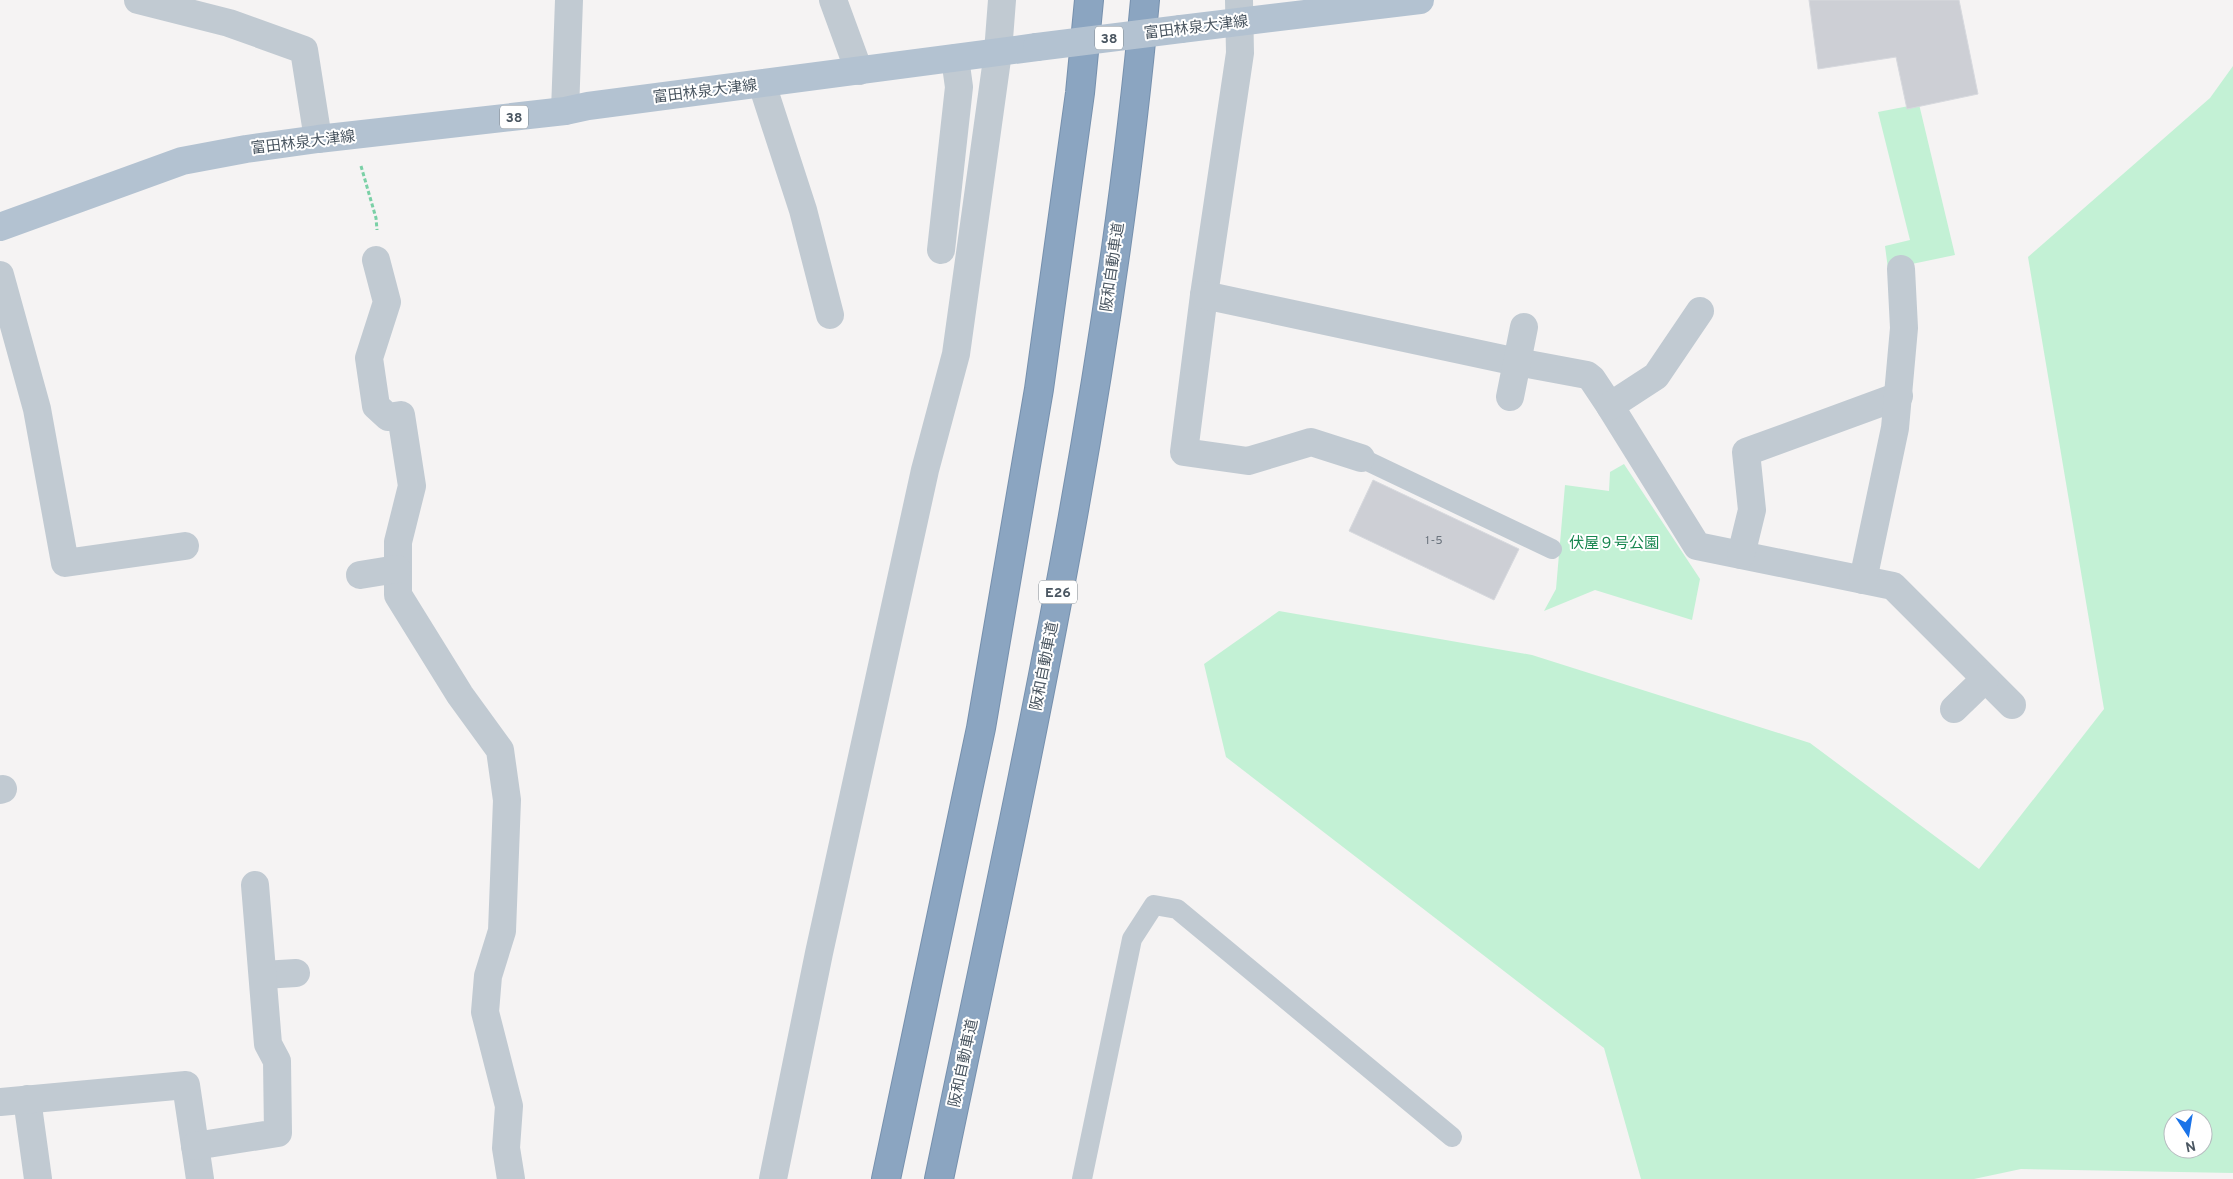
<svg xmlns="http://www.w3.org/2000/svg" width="2233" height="1179" font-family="Overpass,'Noto Sans JP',sans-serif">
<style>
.green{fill:#c3f1d5;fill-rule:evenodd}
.building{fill:#cdcfd5;stroke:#d7d9de}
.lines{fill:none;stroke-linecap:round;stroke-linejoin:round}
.motorway-casing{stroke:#7690ad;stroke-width:30}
.path{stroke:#7ad0a6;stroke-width:3;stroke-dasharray:4 2.5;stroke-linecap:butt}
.service{stroke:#c1cad2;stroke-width:20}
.minor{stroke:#c1cad2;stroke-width:28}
.tertiary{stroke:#c1cad2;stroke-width:28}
.primary{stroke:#b3c2d1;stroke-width:28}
.motorway{stroke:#8ba5c1;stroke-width:28}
.primary-bridge{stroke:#b3c2d1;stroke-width:28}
.labels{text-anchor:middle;stroke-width:4;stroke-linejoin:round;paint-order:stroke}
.number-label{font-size:12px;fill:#6b747e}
.shield{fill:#fff;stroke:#808990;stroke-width:1}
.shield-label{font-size:14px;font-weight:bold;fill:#4a5661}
.street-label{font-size:15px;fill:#4a5661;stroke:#fff}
.park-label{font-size:15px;fill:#17864f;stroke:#fff}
</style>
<rect width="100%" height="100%" fill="#f5f3f3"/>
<g class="green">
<path d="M2233,66V1173L2021,1169L1974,1179H1641L1604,1048L1226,757L1204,664L1279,611L1532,655L1810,743L1979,869L2104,709L2028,257L2210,98ZM2173,1119H2203V1149H2173Z"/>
<polygon points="1919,104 1955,255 1888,269 1885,246 1910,240 1878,112"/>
<polygon points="1624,464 1700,579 1692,620 1595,590 1544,611 1556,589 1565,485 1609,491 1610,472"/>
</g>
<g class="building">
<polygon points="1809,0 1959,0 1978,94 1907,109 1896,57 1818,69"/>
<polygon points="1373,480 1519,549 1494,600 1349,531"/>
</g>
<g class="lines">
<defs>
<g id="motorway">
<polyline points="886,1179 981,728 1039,389 1080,93 1089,0"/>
<path d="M939,1179C1020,789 1109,398 1145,0"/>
</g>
</defs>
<use href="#motorway" class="motorway-casing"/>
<polyline class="path" points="361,166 376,218 377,230"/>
<g class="service">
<polyline points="1361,458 1552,549"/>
<polyline points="1082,1179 1132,939 1154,905 1177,909 1452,1137"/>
</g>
<g class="minor">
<polyline points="138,0 229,23 304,50 318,139"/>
<polyline points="833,0 859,71"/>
<polyline points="1239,0 1240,53 1204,295 1184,452 1248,461 1311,442 1361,458"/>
<polyline points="762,84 803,210 830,315"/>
<polyline points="565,111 569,0"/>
<polyline points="941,250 959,87 955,58"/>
<polyline points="376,260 387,302 369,358 376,406 388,417 401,415 412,486 398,542 398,595 460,695 500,750 507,800 502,931 488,976 485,1012 509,1106 506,1148 511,1179"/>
<polyline points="0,275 37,409 65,563 185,546"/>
<polyline points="1204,295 1517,362 1587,375 1592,379 1610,406 1697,546 1893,586 2012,705"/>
<polyline points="1510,397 1524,327"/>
<polyline points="1610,406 1656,376 1700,311"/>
<polyline points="1741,555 1752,510 1746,452 1899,396"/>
<polyline points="360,575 397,569"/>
<polyline points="1863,580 1895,428 1904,328 1901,269"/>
<polyline points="1954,709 1985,679"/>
<polyline points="0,790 3,789"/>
<polyline points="263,975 296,973"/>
<polyline points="27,1099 38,1179"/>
<polyline points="0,1102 186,1085 200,1179"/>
<polyline points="195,1146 278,1133 277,1061 268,1044 255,885"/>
</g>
<polyline class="tertiary" points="773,1179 819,953 925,470 956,354 998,52 1002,0"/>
<g class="primary">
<polyline points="1181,29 1420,0"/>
<polyline points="0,227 182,161 246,149 318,139 565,111 588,106 1037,47"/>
</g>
<use href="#motorway" class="motorway"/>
<polyline class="primary-bridge" points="1037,47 1181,29"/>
</g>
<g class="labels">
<g class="number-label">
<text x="1434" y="544">1-5</text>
</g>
<g class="shield">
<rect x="1095" y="26.5" width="28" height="23" rx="4"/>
<rect x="500" y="105.5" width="28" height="23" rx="4"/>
<rect x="1039" y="580.5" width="38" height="23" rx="4"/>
</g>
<g class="shield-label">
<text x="1109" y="43">38</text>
<text x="514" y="122">38</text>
<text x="1058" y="597">E26</text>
</g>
<g class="street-label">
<text transform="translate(1196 27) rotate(-7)" y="5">富田林泉大津線</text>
<text transform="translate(705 91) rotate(-7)" y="5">富田林泉大津線</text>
<text transform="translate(303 142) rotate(-7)" y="5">富田林泉大津線</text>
<text transform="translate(1112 267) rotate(-82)" y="5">阪和自動車道</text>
<text transform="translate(1044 666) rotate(-79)" y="5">阪和自動車道</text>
<text transform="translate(963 1063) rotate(-78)" y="5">阪和自動車道</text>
</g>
<g class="park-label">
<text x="1614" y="548">伏屋９号公園</text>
</g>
</g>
<g transform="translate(2188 1134) rotate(168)"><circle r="24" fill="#ffffff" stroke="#b7bbc0"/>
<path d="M0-4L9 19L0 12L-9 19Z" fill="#1a73e8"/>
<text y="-8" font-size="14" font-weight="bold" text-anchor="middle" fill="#4a5661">N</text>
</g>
</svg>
